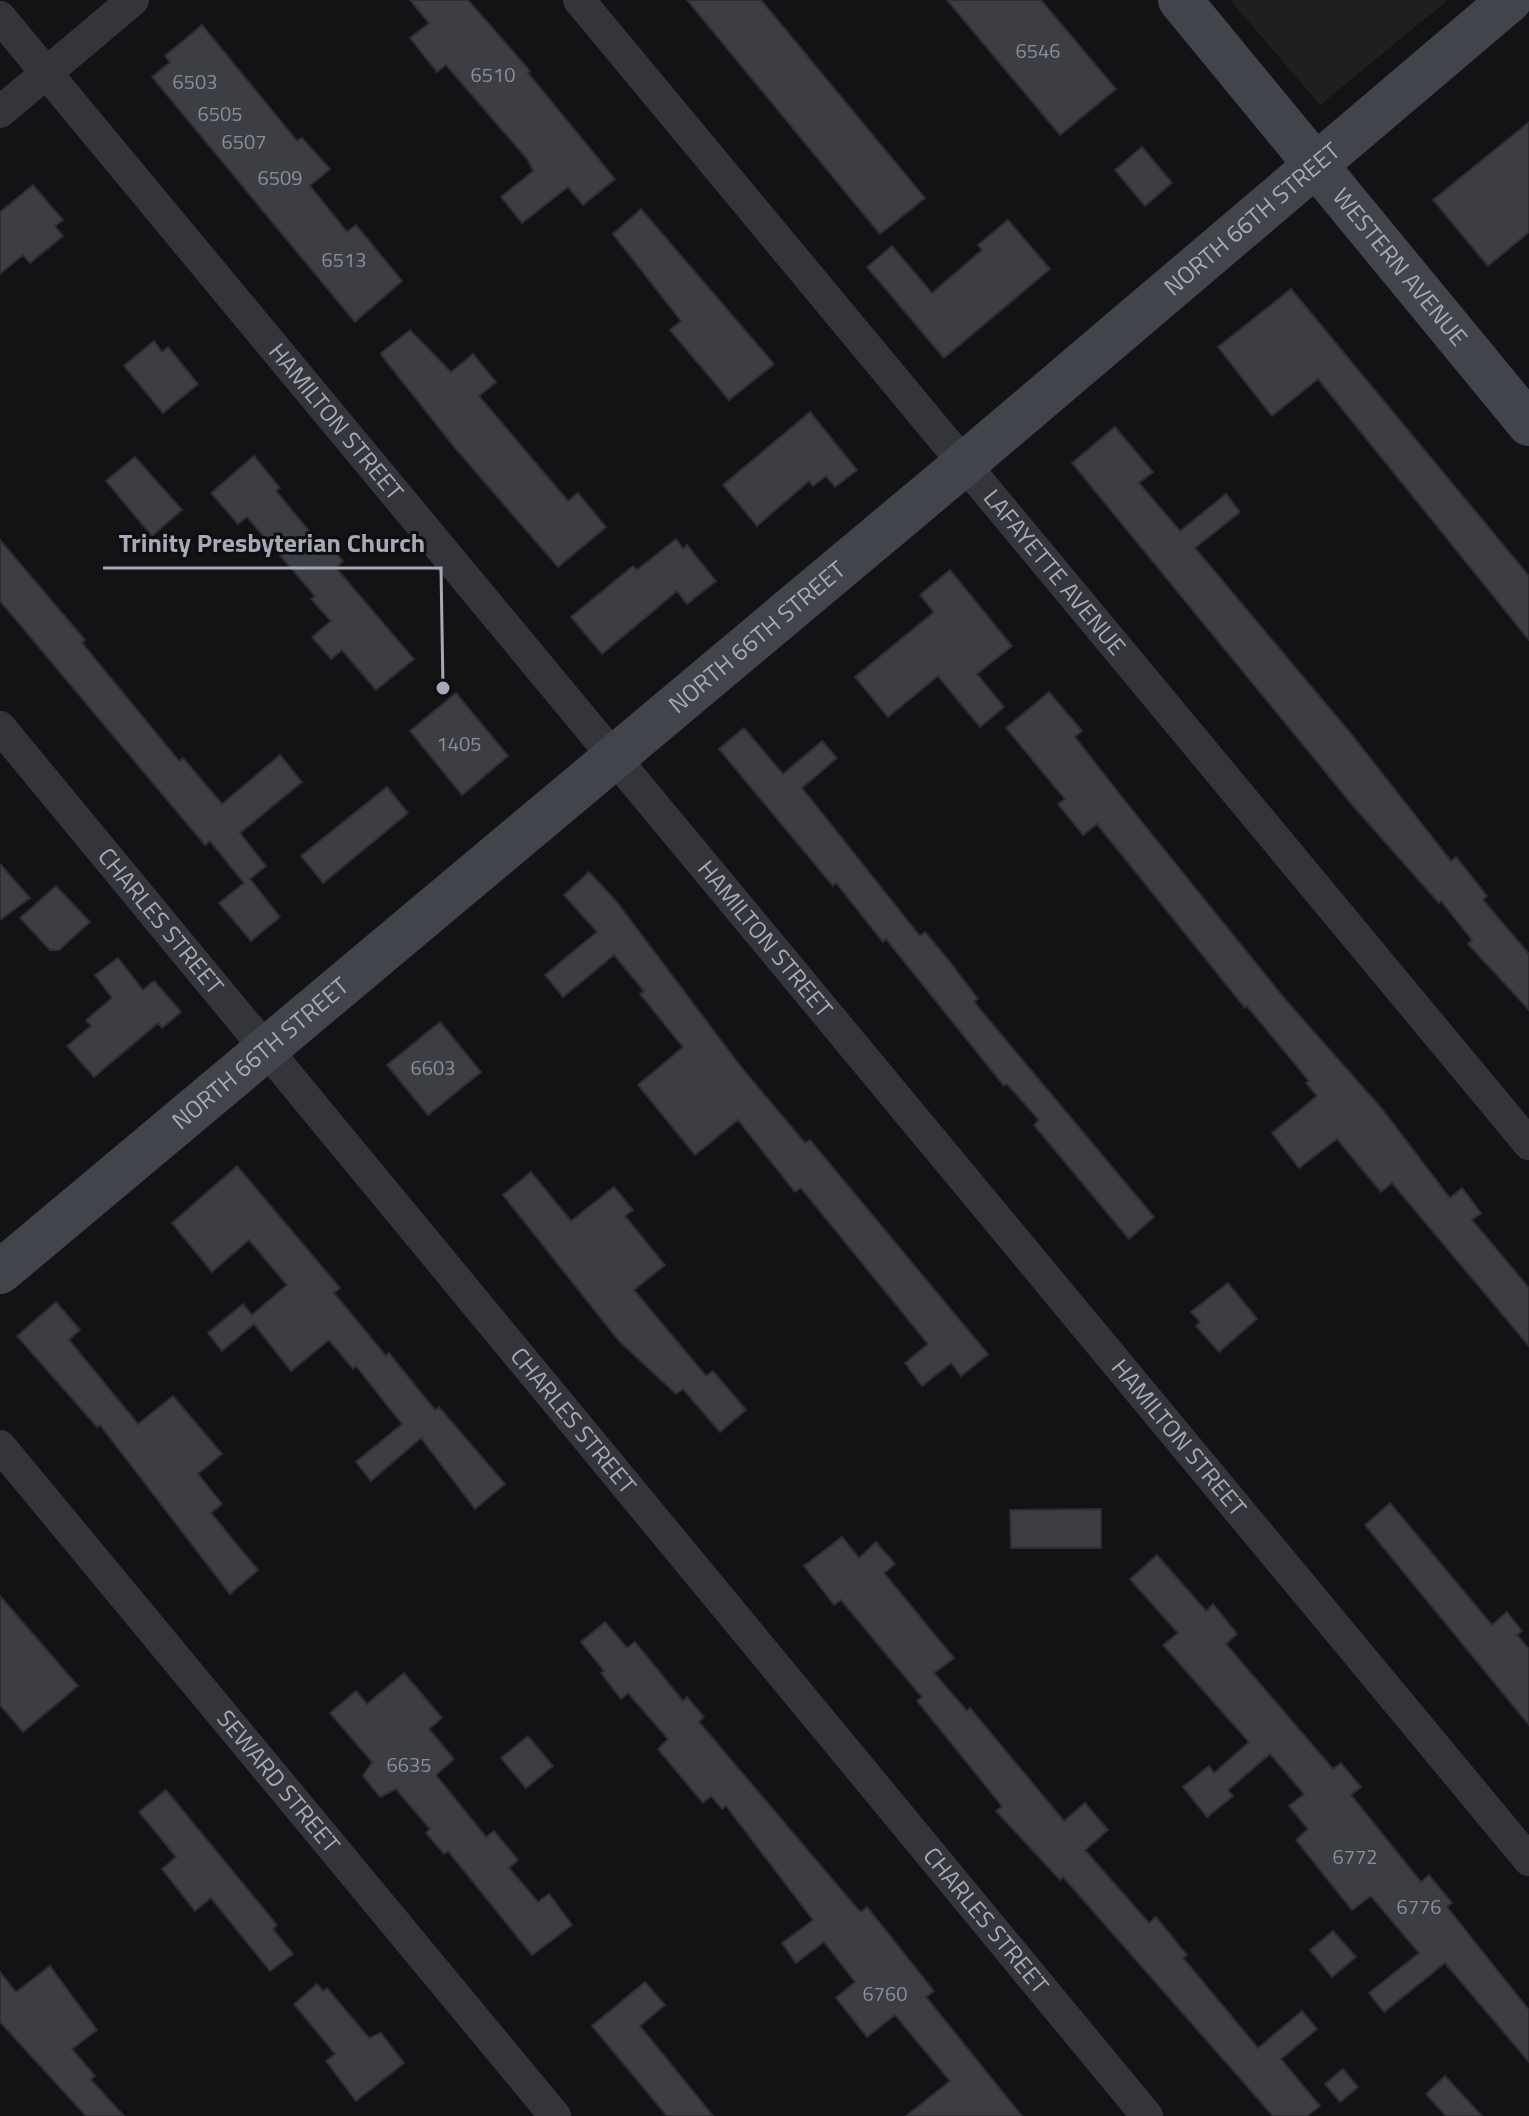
<svg xmlns="http://www.w3.org/2000/svg" width="1529" height="2116" font-family="'Titillium Web',sans-serif">
<style>
.built{fill:#1f1f22}
.building{fill:#3d3e43;stroke:#2d2d32;stroke-width:2}
.lines{fill:none;stroke-linecap:round;stroke-linejoin:round}
.street{stroke:#34353b;stroke-width:32}
.secondary{stroke:#42444b;stroke-width:44}
.labels{text-anchor:middle;stroke-width:6;stroke-linejoin:round;paint-order:stroke}
.number-label{font-size:20px;fill:#8a8f9a}
.street-label{font-size:24px;fill:#a4aab7;stroke:#0e0e10}
.leader{fill:none;stroke:#a4aab7;stroke-width:3}
.callout-dot{fill:#a4aab7;stroke:#0e0e10;stroke-width:3}
.callout-label{font-size:26px;text-anchor:middle;font-weight:bold;fill:#a4aab7;stroke:#0e0e10;stroke-width:6;stroke-linejoin:round;paint-order:stroke}
</style>
<rect width="100%" height="100%" fill="#131315"/>
<polygon class="built" points="1230,0 1448,0 1320,105"/>
<g class="building">
<polygon points="410,0 468,0 530,71 528,73 615,179 583,205 568,187 522,223 501,197 533,171 528,160 446,65 437,72 410,38 429,23"/>
<polygon points="687,0 761,0 925,198 880,234"/>
<polygon points="947,0 1041,0 1116,89 1060,135"/>
<polygon points="202,25 297,141 302,138 330,169 310,186 347,232 356,225 402,281 355,322 152,77 170,62 165,56"/>
<polygon points="1529,122 1529,232 1488,266 1433,200"/>
<polygon points="1142,147 1172,183 1145,206 1115,170"/>
<polygon points="33,185 63,220 55,226 63,236 30,263 23,255 0,274 0,212"/>
<polygon points="641,209 774,364 729,400 670,330 681,321 613,234"/>
<polygon points="1008,220 1050,269 944,358 867,267 892,246 932,293 982,250 978,245"/>
<polygon points="1291,289 1529,576 1529,640 1318,379 1272,416 1218,347"/>
<polygon points="410,330 451,372 473,354 496,382 479,396 568,501 578,493 606,527 558,567 456,449 382,356 381,353"/>
<polygon points="154,341 162,352 168,347 198,384 163,413 124,366"/>
<polygon points="810,412 857,470 835,487 826,476 813,486 809,481 757,526 723,485"/>
<polygon points="1115,427 1153,472 1139,483 1180,531 1226,494 1240,512 1195,548 1352,735 1451,861 1456,857 1487,896 1483,900 1529,954 1529,1010 1468,944 1472,940 1441,901 1439,903 1354,807 1072,463"/>
<polygon points="254,456 280,488 276,491 323,548 328,544 343,561 336,568 414,659 376,690 342,650 331,659 312,637 331,621 311,599 315,596 247,517 238,524 211,493"/>
<polygon points="135,457 182,510 152,536 106,481"/>
<polygon points="676,539 683,549 687,545 716,581 687,604 677,591 602,654 571,617 633,566 637,570"/>
<polygon points="0,540 85,640 82,643 179,761 183,758 222,804 280,755 302,782 240,833 266,866 250,879 280,917 251,941 219,903 244,883 210,841 205,845 0,601"/>
<polygon points="950,570 1012,646 977,674 1004,707 980,727 938,676 888,717 855,677 934,612 920,595"/>
<polygon points="1049,692 1082,731 1075,737 1125,801 1284,998 1382,1109 1450,1198 1462,1188 1481,1213 1472,1220 1529,1288 1529,1346 1392,1183 1381,1192 1337,1139 1299,1168 1272,1133 1317,1096 1306,1083 1309,1081 1247,1006 1245,1008 1097,824 1083,835 1058,804 1065,799 1006,728"/>
<polygon points="456,693 508,756 462,795 410,731"/>
<polygon points="744,728 783,774 822,741 837,758 802,788 920,936 925,932 950,962 978,999 974,1002 1154,1217 1129,1239 1034,1125 1039,1120 1007,1084 1004,1086 886,939 883,942 836,883 833,886 719,749"/>
<polygon points="387,787 408,813 323,883 301,856"/>
<polygon points="0,864 30,898 0,920"/>
<polygon points="589,872 616,901 741,1067 805,1143 810,1140 988,1354 961,1376 951,1363 922,1386 905,1363 928,1344 801,1188 795,1192 738,1120 695,1155 638,1085 683,1047 640,994 644,991 614,955 563,997 545,975 597,932 564,895"/>
<polygon points="56,886 90,922 59,950 50,950 20,918"/>
<polygon points="118,958 143,990 154,981 181,1012 162,1028 158,1023 94,1077 67,1046 91,1026 86,1020 112,998 95,975"/>
<polygon points="440,1022 481,1072 428,1115 387,1065"/>
<polygon points="237,1166 340,1288 334,1293 386,1356 389,1353 435,1410 439,1407 505,1484 475,1509 421,1438 371,1481 356,1462 402,1424 356,1366 353,1369 329,1340 291,1371 254,1324 222,1351 208,1333 243,1304 252,1315 287,1285 249,1240 212,1272 172,1223"/>
<polygon points="531,1172 571,1221 614,1187 633,1210 625,1216 665,1265 634,1290 706,1376 713,1371 746,1410 720,1432 683,1389 676,1394 619,1341 503,1195"/>
<polygon points="1228,1283 1257,1319 1219,1352 1196,1326 1200,1322 1191,1312"/>
<polygon points="56,1302 80,1330 69,1340 138,1424 173,1396 222,1454 198,1474 222,1504 211,1513 258,1570 230,1594 100,1425 97,1427 17,1336"/>
<polygon points="1390,1503 1492,1625 1507,1612 1522,1631 1517,1635 1529,1649 1529,1725 1365,1525"/>
<polygon points="1101,1509 1101,1548 1011,1548 1010,1510"/>
<polygon points="842,1537 859,1558 876,1542 895,1564 884,1573 954,1658 934,1673 967,1711 970,1708 1064,1821 1085,1803 1108,1830 1085,1850 1149,1923 1156,1917 1187,1955 1183,1958 1258,2048 1302,2011 1317,2029 1281,2059 1320,2106 1307,2116 1273,2116 1063,1877 1060,1880 996,1811 1002,1806 917,1701 922,1697 841,1600 834,1605 804,1566"/>
<polygon points="1157,1555 1206,1611 1213,1604 1237,1634 1226,1644 1333,1769 1341,1763 1361,1787 1351,1795 1421,1882 1429,1875 1452,1903 1447,1907 1529,2010 1529,2062 1445,1963 1384,2012 1369,1993 1419,1953 1371,1896 1352,1910 1296,1840 1308,1829 1289,1806 1304,1794 1270,1754 1228,1790 1233,1796 1207,1817 1183,1787 1209,1766 1214,1773 1249,1742 1163,1645 1178,1633 1130,1579"/>
<polygon points="0,1596 78,1686 23,1732 0,1705"/>
<polygon points="605,1622 627,1648 635,1642 683,1701 687,1697 704,1717 699,1722 855,1906 861,1912 867,1907 934,1991 926,1997 1022,2116 906,2116 950,2081 895,2015 867,2037 836,1998 855,1982 824,1942 796,1963 782,1943 813,1920 726,1806 722,1809 711,1796 703,1803 658,1749 668,1739 628,1693 621,1699 601,1673 604,1671 581,1642"/>
<polygon points="404,1673 442,1718 429,1729 454,1759 436,1775 486,1837 494,1831 518,1860 509,1868 538,1902 549,1894 572,1925 532,1955 448,1851 444,1854 426,1833 430,1829 396,1789 380,1797 363,1776 372,1762 330,1713 356,1691 367,1704"/>
<polygon points="528,1736 553,1766 526,1788 501,1758"/>
<polygon points="166,1790 277,1925 273,1929 293,1954 270,1971 211,1898 195,1911 162,1869 176,1857 139,1812"/>
<polygon points="1333,1931 1356,1957 1332,1977 1310,1950"/>
<polygon points="50,1966 97,2030 72,2049 95,2076 91,2080 124,2116 86,2116 0,2022 0,1972 16,1992"/>
<polygon points="645,1982 665,2005 640,2026 713,2116 667,2116 592,2026"/>
<polygon points="317,1984 323,1991 327,1988 369,2038 381,2033 404,2063 356,2101 326,2061 335,2054 294,2004"/>
<polygon points="1343,2069 1358,2087 1340,2102 1325,2084"/>
<polygon points="1445,2076 1482,2116 1446,2116 1426,2094"/>
</g>
<g class="lines">
<g class="street">
<path id="s1" d="M579,0L1529,1144"/>
<path id="s2" d="M0,17L1529,1860"/>
<polyline points="0,112 133,0"/>
<path id="s3" d="M0,727L1147,2116"/>
<path id="s4" d="M0,1446L555,2116"/>
</g>
<g class="secondary">
<path id="s5" d="M1180,0L1529,424"/>
<path id="s6" d="M0,1272L964,464L1510,0"/>
</g>
</g>
<g class="labels">
<g class="number-label">
<text x="1038" y="58">6546</text>
<text x="493" y="82">6510</text>
<text x="195" y="89">6503</text>
<text x="220" y="121">6505</text>
<text x="244" y="149">6507</text>
<text x="280" y="185">6509</text>
<text x="344" y="267">6513</text>
<text x="459" y="751">1405</text>
<text x="433" y="1075">6603</text>
<text x="409" y="1772">6635</text>
<text x="1355" y="1864">6772</text>
<text x="1419" y="1914">6776</text>
<text x="885" y="2001">6760</text>
</g>
<g class="street-label">
<text dy="8" stroke="none"><textPath href="#s6" startOffset="1636">NORTH 66TH STREET</textPath></text>
<text dy="8" stroke="none"><textPath href="#s5" startOffset="346">WESTERN AVENUE</textPath></text>
<text dy="8" stroke="none"><textPath href="#s2" startOffset="526">HAMILTON STREET</textPath></text>
<text dy="8" stroke="none"><textPath href="#s1" startOffset="744">LAFAYETTE AVENUE</textPath></text>
<text dy="8" stroke="none"><textPath href="#s6" startOffset="988">NORTH 66TH STREET</textPath></text>
<text dy="8" stroke="none"><textPath href="#s3" startOffset="252">CHARLES STREET</textPath></text>
<text dy="8" stroke="none"><textPath href="#s2" startOffset="1198">HAMILTON STREET</textPath></text>
<text dy="8" stroke="none"><textPath href="#s6" startOffset="340">NORTH 66TH STREET</textPath></text>
<text dy="8" stroke="none"><textPath href="#s3" startOffset="900">CHARLES STREET</textPath></text>
<text dy="8" stroke="none"><textPath href="#s2" startOffset="1846">HAMILTON STREET</textPath></text>
<text dy="8" stroke="none"><textPath href="#s4" startOffset="436">SEWARD STREET</textPath></text>
<text dy="8" stroke="none"><textPath href="#s3" startOffset="1548">CHARLES STREET</textPath></text>
</g>
</g>
<path class="leader" d="M443 688L441 568H103"/>
<circle class="callout-dot" cx="443" cy="688" r="8"/>
<g class="callout-label">
<text x="272" y="552">Trinity Presbyterian Church</text>
</g>
</svg>
